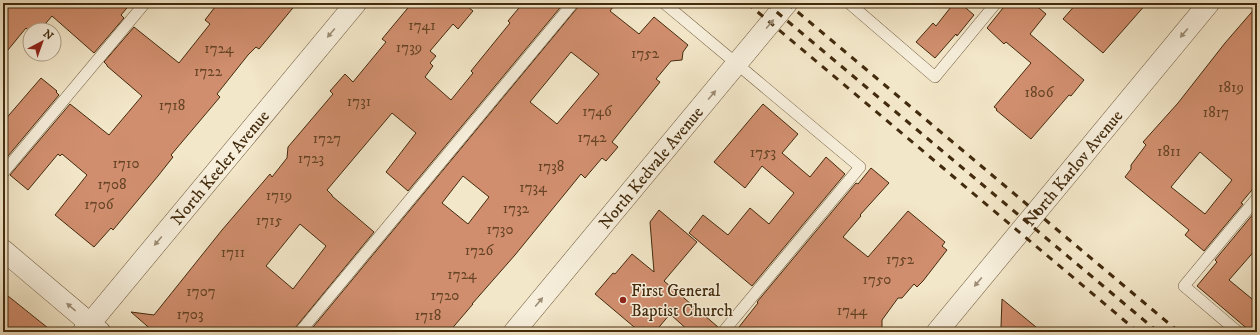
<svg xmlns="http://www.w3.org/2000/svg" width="1260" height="335" font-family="'IM FELL DW Pica',serif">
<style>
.building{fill:#d08e6e;stroke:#432b0d;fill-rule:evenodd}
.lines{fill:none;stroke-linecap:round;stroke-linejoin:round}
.service-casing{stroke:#6f5a3c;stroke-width:12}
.minor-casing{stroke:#6f5a3c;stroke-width:22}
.service{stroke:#f7efdc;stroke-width:11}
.minor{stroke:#f7efdc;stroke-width:21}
.rail{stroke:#432b0d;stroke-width:3;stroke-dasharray:7 7;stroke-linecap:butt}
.oneway{fill:#9d8d74}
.poi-dot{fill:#8f2418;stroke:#f7efdc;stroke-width:1.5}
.labels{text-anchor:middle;stroke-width:3;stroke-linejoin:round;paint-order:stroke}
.number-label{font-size:15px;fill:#664425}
.street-label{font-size:17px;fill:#432b0d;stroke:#f7efdc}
.poi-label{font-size:17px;fill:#432b0d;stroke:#f7efdc;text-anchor:start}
</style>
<rect width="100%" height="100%" fill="#f3e7c9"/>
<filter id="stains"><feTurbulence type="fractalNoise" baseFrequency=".005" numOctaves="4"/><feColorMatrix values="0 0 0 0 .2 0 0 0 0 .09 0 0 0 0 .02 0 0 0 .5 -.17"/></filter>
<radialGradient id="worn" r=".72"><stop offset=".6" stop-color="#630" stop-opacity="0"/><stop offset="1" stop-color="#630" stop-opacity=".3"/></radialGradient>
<g class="building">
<polygon points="3,3 131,3 121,15 124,18 94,53 52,16 40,30 28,30 26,28 3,56"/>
<polygon points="218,3 297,3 259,49 256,47 248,55 217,94 220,97 171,155 173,157 158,176 113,230 111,228 94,247 55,215 87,175 62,154 60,156 58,154 28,190 10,175 70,104 109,135 142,96 107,66 107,65 104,62 134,27 179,63 210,24 205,20"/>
<path d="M412,3H463L473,11L458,29L453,24L430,51L436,56L430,63L433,66L425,77L451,100L473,73L471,71L510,23L508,21L523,3H564L408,191L386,172L416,133L392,113L327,190L332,195V196L374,232L295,328L293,332H154L131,312L154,315L222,230L270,174L272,177L287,158L288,147L333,94L330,91L345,74L353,82L386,42L382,39ZM300,224L326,246L293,289L266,266Z"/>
<path d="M580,3H616L610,11L639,34L654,17L688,45L683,52L682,60L671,61L656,79L660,82L612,142L618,147L606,161L602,158L585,178L581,174L515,255L472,304H473L449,332H309L578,7ZM571,52L599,74L557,124L530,102ZM463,176L489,197L468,224L442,203Z"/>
<polygon points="954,3 960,3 974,15 957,36 956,34 935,58 916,42 933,23 936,26"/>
<polygon points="1007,3 1033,3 1046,14 1030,34 1084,80 1071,96 1069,95 1031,139 996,110 997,109 994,107 1031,63 1006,42 1004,44 987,28"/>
<polygon points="1077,3 1147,3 1103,53 1063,19"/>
<path d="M1257,6V184L1241,203L1243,204L1204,251L1185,235L1189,230L1125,177L1131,169V165L1146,145L1143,142L1178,103L1225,43ZM1200,152L1232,180L1205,214L1171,187Z"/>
<polygon points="41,78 57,91 56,92 59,95 3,162 3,122"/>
<polygon points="763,104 798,134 782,153 810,177 826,157 845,174 752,286 689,233 703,215 728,235 750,208 769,224 794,193 762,166 745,188 714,162"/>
<polygon points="871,168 889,183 860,215 861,216 843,237 868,257 908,211 945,242 942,246 947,250 923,281 917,287 914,284 902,298 898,298 882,320 882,329 873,329 871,332 735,332 758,303 757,302 856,183 858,184"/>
<polygon points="659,210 697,242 664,281 718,327 716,332 690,332 670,314 655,332 640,332 595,294 613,273 615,274 632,254 654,272 650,222"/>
<polygon points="1254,213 1257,216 1257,248 1229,280 1257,303 1257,332 1251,332 1197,286 1217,262 1215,260"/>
<polygon points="3,292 53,332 3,332"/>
<polygon points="1002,299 1042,332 1008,332 1001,327"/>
</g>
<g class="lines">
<defs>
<g id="service">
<polyline points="664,3 860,167 723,332"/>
<polyline points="849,3 935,77 996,3"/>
<polyline points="3,173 145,3"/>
<polyline points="300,332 573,3"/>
<polyline points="1238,332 1184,286 1257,198"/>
</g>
<g id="minor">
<polyline points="3,250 100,332"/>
<path id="s1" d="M83,332L356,3"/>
<path id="s2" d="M514,332L787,3"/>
<path id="s3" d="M937,332L1209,3"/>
</g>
</defs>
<use href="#service" class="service-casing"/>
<use href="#minor" class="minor-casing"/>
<use href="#service" class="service"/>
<use href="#minor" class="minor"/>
<g class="rail">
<polyline points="747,3 1138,332"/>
<polyline points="766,3 1158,332"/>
<polyline points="787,3 1179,332"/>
</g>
</g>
<defs><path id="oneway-solid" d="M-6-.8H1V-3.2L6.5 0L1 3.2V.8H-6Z"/></defs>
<g class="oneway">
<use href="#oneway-solid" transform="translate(770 24) rotate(-50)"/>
<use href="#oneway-solid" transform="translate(331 33) rotate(130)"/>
<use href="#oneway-solid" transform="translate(1184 33) rotate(130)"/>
<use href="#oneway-solid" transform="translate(712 95) rotate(-50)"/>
<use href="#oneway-solid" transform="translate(158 241) rotate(130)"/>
<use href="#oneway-solid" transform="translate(978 282) rotate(130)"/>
<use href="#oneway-solid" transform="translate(539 302) rotate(-50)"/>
<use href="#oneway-solid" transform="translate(71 307) rotate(-140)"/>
</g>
<circle class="poi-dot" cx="623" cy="300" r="4"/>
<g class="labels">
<g class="number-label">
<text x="422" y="30">1741</text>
<text x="409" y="52">1739</text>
<text x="219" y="53">1724</text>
<text x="645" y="58">1752</text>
<text x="208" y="76">1722</text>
<text x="1231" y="92">1819</text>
<text x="1039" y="97">1806</text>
<text x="359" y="106">1731</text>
<text x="172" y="110">1718</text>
<text x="597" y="116">1746</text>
<text x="1216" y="117">1817</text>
<text x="592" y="142">1742</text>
<text x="327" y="143">1727</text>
<text x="1169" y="156">1811</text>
<text x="763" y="157">1753</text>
<text x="311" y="163">1723</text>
<text x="126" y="168">1710</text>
<text x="551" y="171">1738</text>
<text x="112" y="189">1708</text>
<text x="533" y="192">1734</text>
<text x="279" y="200">1719</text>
<text x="99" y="209">1706</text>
<text x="516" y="213">1732</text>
<text x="269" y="225">1715</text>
<text x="500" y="234">1730</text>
<text x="479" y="255">1726</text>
<text x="233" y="257">1711</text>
<text x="900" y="264">1752</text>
<text x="462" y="279">1724</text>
<text x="877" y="284">1750</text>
<text x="201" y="296">1707</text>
<text x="445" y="300">1720</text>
<text x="852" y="315">1744</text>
<text x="190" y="319">1703</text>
<text x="428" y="320">1718</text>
</g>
<g class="street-label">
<text dy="6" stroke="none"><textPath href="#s1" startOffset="214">North Keeler Avenue</textPath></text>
<text dy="6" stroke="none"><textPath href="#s3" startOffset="213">North Karlov Avenue</textPath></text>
<text dy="6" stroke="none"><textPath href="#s2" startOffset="214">North Kedvale Avenue</textPath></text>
</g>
<g class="poi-label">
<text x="631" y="296">First General<tspan x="631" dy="20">Baptist Church</tspan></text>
</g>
</g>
<rect width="1260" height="335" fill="none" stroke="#f3e7c9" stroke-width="16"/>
<rect x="4" y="4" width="1252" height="327" fill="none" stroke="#432b0d" stroke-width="2"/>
<rect x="8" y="8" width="1244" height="319" fill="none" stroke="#432b0d"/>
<g transform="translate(42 42) rotate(41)"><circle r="19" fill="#f7efdc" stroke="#afa189"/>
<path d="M0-3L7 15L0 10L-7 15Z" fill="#8f2418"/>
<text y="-6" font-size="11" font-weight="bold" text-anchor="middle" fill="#432b0d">N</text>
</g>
<rect width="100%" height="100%" filter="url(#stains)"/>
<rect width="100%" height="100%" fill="url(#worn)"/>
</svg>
